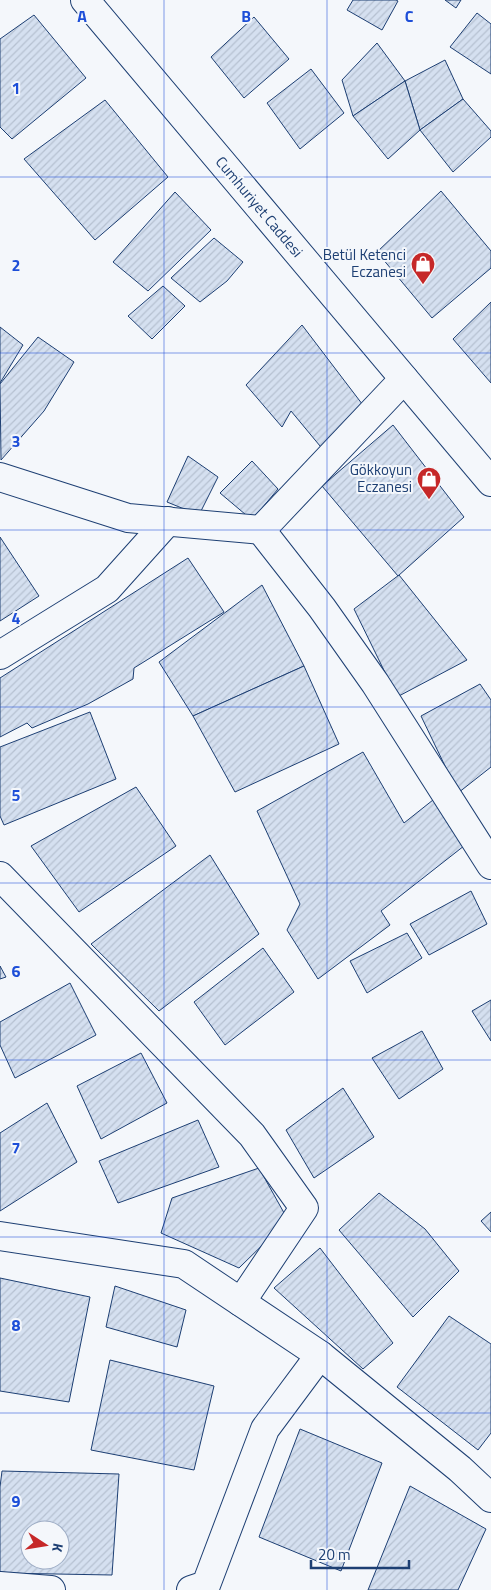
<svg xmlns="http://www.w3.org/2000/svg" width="491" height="1590" font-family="'Titillium Web',sans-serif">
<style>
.building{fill:url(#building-hatch);stroke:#1d3f73;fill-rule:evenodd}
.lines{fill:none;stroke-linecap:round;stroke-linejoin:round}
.minor-casing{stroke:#1d3f73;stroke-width:30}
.primary-casing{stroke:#1d3f73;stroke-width:30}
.minor{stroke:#f4f7fb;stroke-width:28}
.primary{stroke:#f4f7fb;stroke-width:28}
.grid{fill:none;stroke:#1d4ed8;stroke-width:1;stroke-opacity:0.55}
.labels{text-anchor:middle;stroke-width:4;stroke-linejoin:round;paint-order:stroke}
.street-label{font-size:15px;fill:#1d3f73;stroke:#f4f7fb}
.poi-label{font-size:15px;fill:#1d3f73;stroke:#f4f7fb;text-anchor:end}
.grid-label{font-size:16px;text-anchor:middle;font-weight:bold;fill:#1d4ed8;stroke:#f4f7fb;stroke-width:4;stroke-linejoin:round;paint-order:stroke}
</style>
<defs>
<pattern id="building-hatch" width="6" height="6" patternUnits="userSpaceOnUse" patternTransform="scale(1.25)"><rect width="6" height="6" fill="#d5e0f0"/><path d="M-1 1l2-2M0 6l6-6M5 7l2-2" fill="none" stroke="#b6c1d1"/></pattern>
</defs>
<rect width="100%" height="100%" fill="#f4f7fb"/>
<g class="building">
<polygon points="353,0 396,0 398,1 382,30 347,10"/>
<polygon points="445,0 461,0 456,8"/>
<polygon points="477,13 491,24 491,74 450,47"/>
<polygon points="34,15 86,78 12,139 0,127 0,39"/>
<polygon points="254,17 289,59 244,98 211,57"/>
<polygon points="377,43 405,81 353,116 342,80"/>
<polygon points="445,60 463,99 420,130 405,81"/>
<polygon points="311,69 344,113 300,149 267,103"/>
<polygon points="405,81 420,130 388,159 353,116"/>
<polygon points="463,99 491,131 491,137 453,172 420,130"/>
<polygon points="105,100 168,177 95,240 24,159"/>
<polygon points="441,191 491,251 491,268 432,318 377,252"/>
<polygon points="175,192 211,230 148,291 113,262"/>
<polygon points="214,238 243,262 227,281 200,302 171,278"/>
<polygon points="163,286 185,306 152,339 128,316"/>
<polygon points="491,302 491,383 453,339"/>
<polygon points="302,325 369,413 325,452 291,411 282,427 246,385"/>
<polygon points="0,327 23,345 0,383"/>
<polygon points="38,337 74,362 44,411 1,460 0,384"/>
<polygon points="393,425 464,517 398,576 322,486"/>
<polygon points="188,456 218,477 199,515 167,502"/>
<polygon points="252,461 278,489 252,520 220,493"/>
<polygon points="0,537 39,596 0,621"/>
<polygon points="188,558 224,612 134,668 133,679 88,704 32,728 27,723 0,737 0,678"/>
<polygon points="399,575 467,660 397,697 354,609"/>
<polygon points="262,585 304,666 193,716 159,662"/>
<polygon points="304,666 339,744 235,792 193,716"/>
<polygon points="480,684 491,700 491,767 458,793 421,716"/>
<polygon points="90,712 116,779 4,825 0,816 0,747"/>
<polygon points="363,752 404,823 438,796 469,842 381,911 390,925 318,979 287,930 300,904 257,811"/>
<polygon points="136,787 176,846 79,912 31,846"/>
<polygon points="210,855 259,934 159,1011 91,944"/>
<polygon points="471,891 487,924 429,955 410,924"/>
<polygon points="407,933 422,958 367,993 350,961"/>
<polygon points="263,948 294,992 225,1045 194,1002"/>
<polygon points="0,966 6,977 0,979"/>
<polygon points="70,983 96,1035 15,1078 0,1045 0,1022"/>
<polygon points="491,1000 491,1041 472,1011"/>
<polygon points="422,1031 443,1069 399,1099 372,1058"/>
<polygon points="141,1053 167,1103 101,1139 77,1086"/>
<polygon points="343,1088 374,1137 314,1178 286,1130"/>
<polygon points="47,1103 77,1162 0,1211 0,1133"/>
<polygon points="198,1120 219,1167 118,1203 99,1161"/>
<polygon points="259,1168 288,1220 239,1268 161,1233 172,1198"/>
<polygon points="379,1193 425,1229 459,1271 413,1317 339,1230"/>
<polygon points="491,1212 491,1232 481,1221"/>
<polygon points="320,1248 393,1343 363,1369 274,1288"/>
<polygon points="0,1278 90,1297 69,1402 0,1391"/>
<polygon points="115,1286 186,1310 177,1347 106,1327"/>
<polygon points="449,1316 491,1344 491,1433 478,1450 397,1387"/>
<polygon points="110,1360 214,1386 194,1470 91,1450"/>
<polygon points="300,1429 382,1463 341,1571 259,1537"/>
<path d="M2,1471L119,1474L112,1575L0,1573V1487ZM30,1530H60V1560H30Z"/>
<polygon points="410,1486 486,1529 458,1590 368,1590"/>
</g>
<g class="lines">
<defs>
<g id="minor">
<polyline points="0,477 128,518 261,530 404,379"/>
<polyline points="261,530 322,608 375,683 491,865"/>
<polyline points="0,655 107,589 168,521"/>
<polyline points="0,876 252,1135 304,1208 241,1302"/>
<polyline points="0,1236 184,1264 320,1355 460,1469 491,1498"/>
<polyline points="0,1586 51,1590"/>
<polyline points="191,1590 206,1585 265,1429 320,1355"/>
</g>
<polyline id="primary" points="85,0 491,482"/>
</defs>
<use href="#minor" class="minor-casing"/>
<use href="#primary" class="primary-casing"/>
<use href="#minor" class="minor"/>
<use href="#primary" class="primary"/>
</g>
<path class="grid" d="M164,0V1590M327,0V1590M0,177H491M0,353H491M0,530H491M0,707H491M0,883H491M0,1060H491M0,1237H491M0,1413H491"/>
<defs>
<symbol id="shop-pin" viewBox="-11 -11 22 30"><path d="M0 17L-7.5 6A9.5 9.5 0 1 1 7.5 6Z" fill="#c62828" stroke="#f4f7fb"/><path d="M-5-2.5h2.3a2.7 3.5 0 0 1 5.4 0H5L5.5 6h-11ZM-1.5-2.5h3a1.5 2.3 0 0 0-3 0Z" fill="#fff"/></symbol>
</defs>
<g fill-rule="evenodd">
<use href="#shop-pin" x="409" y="250" width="28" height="38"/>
<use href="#shop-pin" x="415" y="465" width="28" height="38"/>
</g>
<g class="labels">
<g class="street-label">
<text transform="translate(259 207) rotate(50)" y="5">Cumhuriyet Caddesi</text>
</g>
<g class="poi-label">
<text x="406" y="260">Betül Ketenci<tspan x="406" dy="17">Eczanesi</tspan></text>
<text x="412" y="475">Gökkoyun<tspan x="412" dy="17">Eczanesi</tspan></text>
</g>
</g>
<g class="grid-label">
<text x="82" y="22">A</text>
<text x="246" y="22">B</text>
<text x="409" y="22">C</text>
<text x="16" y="94">1</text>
<text x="16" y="271">2</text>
<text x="16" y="447">3</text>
<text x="16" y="624">4</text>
<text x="16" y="801">5</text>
<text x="16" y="977">6</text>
<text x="16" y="1154">7</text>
<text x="16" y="1331">8</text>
<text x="16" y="1507">9</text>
</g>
<g transform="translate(45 1545) rotate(102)"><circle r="24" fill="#f4f7fb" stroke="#9eadc5"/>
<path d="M0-4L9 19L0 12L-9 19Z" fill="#c62828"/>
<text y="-8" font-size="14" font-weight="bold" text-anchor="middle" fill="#1d3f73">K</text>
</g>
<path d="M311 1560v8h98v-8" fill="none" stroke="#1d3f73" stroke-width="2.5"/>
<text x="318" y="1560" font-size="15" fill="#1d3f73" stroke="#f4f7fb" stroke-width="4" paint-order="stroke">20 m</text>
</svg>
